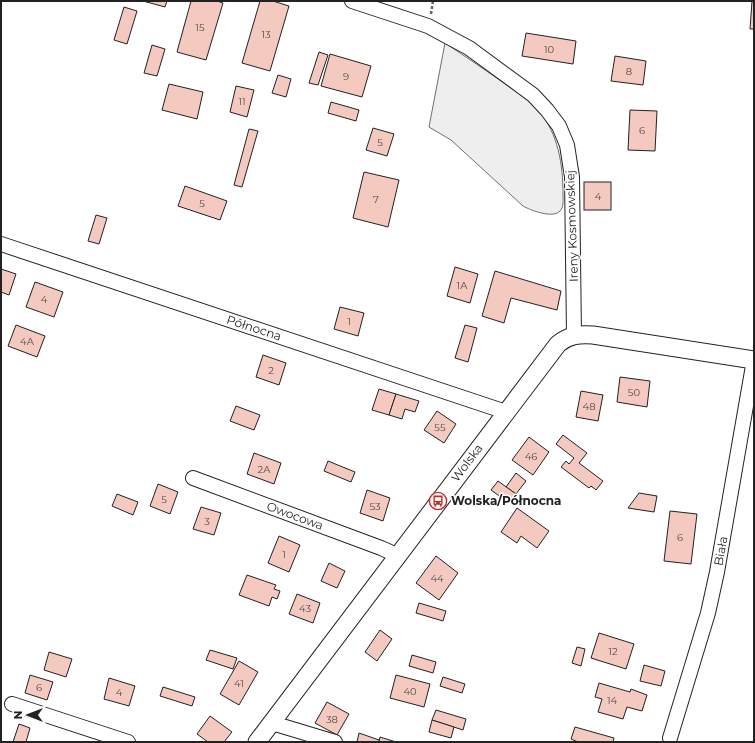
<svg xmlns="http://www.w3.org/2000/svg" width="755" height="743" font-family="Montserrat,sans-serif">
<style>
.green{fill:#eee;stroke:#6f6f6f}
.building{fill:#f3c9c0;stroke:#222}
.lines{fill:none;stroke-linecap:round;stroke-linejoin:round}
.minor-casing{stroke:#222;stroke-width:16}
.tertiary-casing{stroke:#222;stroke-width:19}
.path{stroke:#646464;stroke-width:2.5;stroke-dasharray:3 2;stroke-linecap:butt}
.minor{stroke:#fff;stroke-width:14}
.tertiary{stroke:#fff;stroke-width:17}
.labels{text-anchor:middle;stroke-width:3;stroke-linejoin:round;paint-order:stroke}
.number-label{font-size:10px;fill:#564c4a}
.street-label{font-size:12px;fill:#222;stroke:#fff}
.poi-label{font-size:12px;font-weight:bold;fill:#222;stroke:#fff;text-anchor:start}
</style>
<rect width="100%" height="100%" fill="#fff"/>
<path class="green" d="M445,43C466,57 487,71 508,86C518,93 530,101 539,111C558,134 563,164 563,194C563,199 564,207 560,211C553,219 530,210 523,206L451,140L429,127Z"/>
<g class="building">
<polygon points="143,1 167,1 165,7"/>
<polygon points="191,1 217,1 223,3 206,60 177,52"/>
<polygon points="260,1 273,1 289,6 270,71 242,63"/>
<polygon points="752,1 754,1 754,29 750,29"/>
<polygon points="124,7 137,11 127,44 114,40"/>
<polygon points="526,33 576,41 573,64 522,56"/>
<polygon points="152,45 165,49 157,76 144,73"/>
<polygon points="319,52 328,55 318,85 309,83"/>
<polygon points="330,54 371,66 362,97 321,86"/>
<polygon points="615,56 646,61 643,85 611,81"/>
<polygon points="278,75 291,79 286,97 272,93"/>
<polygon points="169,84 203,92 197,119 162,110"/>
<polygon points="236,86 254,90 247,117 230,112"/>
<polygon points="331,102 359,110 356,121 328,113"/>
<polygon points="630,110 657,111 655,151 628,150"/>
<polygon points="373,128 394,134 387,156 366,150"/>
<polygon points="249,129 258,131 242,187 234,185"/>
<polygon points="364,172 399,180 388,227 353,218"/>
<rect x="584" y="182" width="27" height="28"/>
<polygon points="185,186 227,201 220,220 178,206"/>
<polygon points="96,215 107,218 99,244 88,241"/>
<polygon points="455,267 478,274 470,303 447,296"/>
<polygon points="1,269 16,274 9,295 1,292"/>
<polygon points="495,271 561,291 557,310 511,298 504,323 482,316"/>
<polygon points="35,282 63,292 54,317 26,307"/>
<polygon points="340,307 364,313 358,336 334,329"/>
<polygon points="16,325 45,336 37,357 8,346"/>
<polygon points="465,325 477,328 468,362 455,358"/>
<polygon points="263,355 286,363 279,385 256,377"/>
<polygon points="620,377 650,381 647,407 617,402"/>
<polygon points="379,389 396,394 389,415 372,410"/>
<polygon points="581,391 603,395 598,421 576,417"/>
<polygon points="396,394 419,401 415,412 405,409 402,419 389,415"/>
<polygon points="236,406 260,415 254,430 230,421"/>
<polygon points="437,411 456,424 444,443 424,430"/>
<polygon points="563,435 587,453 579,463 603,481 596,490 591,486 589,488 561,467 566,461 569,464 574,458 556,444"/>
<polygon points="529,437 549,452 533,475 512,460"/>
<polygon points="254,453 281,463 274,484 247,474"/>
<polygon points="328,461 355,472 351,482 324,471"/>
<polygon points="516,473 526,481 516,494 506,487"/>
<polygon points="498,481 516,494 509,503 491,490"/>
<polygon points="158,484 178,492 170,514 150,506"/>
<polygon points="367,490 390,498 383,521 360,513"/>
<polygon points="639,493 657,496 654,512 628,508"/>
<polygon points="117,494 138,502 133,515 112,506"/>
<polygon points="201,507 221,513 214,535 193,529"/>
<polygon points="517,508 549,531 537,548 521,536 517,543 501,532"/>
<polygon points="670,511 697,514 691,564 664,561"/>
<polygon points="279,536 300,545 289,572 268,563"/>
<polygon points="436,556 458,573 439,600 416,583"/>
<polygon points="329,563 345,571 337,588 321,581"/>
<polygon points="247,575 276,585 274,589 280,591 277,599 272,597 269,606 239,595"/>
<polygon points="297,594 320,603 313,623 289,614"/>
<polygon points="419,603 446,611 443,621 416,613"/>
<polygon points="380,630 392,639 377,661 365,652"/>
<polygon points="599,633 634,644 626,669 591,658"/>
<polygon points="577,647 585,649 581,666 572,663"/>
<polygon points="210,650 237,658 233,669 206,660"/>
<polygon points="49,652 72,659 66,677 44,670"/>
<polygon points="412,655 436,662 433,673 409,666"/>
<polygon points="239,661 258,672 239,705 220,694"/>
<polygon points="644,665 665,671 661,686 640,681"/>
<polygon points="30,675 53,682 47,700 25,693"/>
<polygon points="396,675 430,684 424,707 390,698"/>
<polygon points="443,677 465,684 462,693 440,686"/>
<polygon points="109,678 135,686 129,706 104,699"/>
<polygon points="599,683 630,692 631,689 647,695 642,711 627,707 623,719 598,712 602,699 595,697"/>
<polygon points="163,687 195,697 192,706 160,696"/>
<polygon points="327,702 349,714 337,735 315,723"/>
<polygon points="436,710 466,719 463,730 432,720"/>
<polygon points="210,716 232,732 224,742 208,742 197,734"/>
<polygon points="432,720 454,727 451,738 429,732"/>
<polygon points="19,724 30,728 26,742 13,742"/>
<polygon points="575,727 614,738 613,742 578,742 571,739"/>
<polygon points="359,733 379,740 379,742 357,742"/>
<polygon points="380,737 396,742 379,742"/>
</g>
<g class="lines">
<defs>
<g id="minor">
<polyline points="352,1 428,26 469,48 533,95 547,110 559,126 567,145 572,177 574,335"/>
<polyline points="1,244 506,412"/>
<polyline points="193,478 381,548 390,552 397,556"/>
<polyline points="12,704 128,742"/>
<polyline points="272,723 335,742"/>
<polyline points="670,738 708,613 717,572 754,360"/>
</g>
<path id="tertiary" d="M257,742L558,344C569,335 579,334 593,335L754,360"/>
</defs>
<use href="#minor" class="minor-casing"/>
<use href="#tertiary" class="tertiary-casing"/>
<polyline class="path" points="431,14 433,1"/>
<use href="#minor" class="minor"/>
<use href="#tertiary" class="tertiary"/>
</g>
<defs>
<symbol id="bus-ring" viewBox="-11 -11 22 22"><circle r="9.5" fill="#fff" stroke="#c62828" stroke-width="1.5"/><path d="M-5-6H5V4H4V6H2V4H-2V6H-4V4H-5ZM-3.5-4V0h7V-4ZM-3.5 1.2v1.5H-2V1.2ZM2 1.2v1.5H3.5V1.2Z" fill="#c62828"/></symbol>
</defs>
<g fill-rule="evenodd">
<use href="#bus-ring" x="428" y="491" width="20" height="20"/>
</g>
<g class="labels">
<g class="number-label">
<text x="200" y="31">15</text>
<text x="266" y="38">13</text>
<text x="549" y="53">10</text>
<text x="629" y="75">8</text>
<text x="346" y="80">9</text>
<text x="242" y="105">11</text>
<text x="642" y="134">6</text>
<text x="380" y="146">5</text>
<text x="598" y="200">4</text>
<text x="376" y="203">7</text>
<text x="202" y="207">5</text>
<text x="462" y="289">1A</text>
<text x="44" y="303">4</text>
<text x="349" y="325">1</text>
<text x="27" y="345">4A</text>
<text x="271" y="374">2</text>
<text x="634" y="396">50</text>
<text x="589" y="410">48</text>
<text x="440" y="431">55</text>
<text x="531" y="460">46</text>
<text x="264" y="473">2A</text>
<text x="164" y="503">5</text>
<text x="375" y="510">53</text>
<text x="207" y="525">3</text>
<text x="680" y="541">6</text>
<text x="284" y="558">1</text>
<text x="437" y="582">44</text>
<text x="305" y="612">43</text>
<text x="613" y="655">12</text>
<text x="239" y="687">41</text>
<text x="39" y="691">6</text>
<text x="410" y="695">40</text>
<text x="119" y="696">4</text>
<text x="612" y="704">14</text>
<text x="332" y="723">38</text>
</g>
<g class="street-label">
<text transform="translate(572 226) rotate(-92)" y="4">Ireny Kosmowskiej</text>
<text transform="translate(254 328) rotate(18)" y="4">Północna</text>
<text transform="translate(467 463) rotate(-53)" y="4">Wolska</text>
<text transform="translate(295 516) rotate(20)" y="4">Owocowa</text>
<text transform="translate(721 551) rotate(-80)" y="4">Biała</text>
</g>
<g class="poi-label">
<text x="451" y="505">Wolska/Północna</text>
</g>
</g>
<rect width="755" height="743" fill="none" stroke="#222222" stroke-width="4"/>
<g transform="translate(28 715) rotate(270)" stroke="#ffffff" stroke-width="3" paint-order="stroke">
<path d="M0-3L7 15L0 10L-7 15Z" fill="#222222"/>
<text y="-6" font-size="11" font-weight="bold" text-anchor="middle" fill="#222222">N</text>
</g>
</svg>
